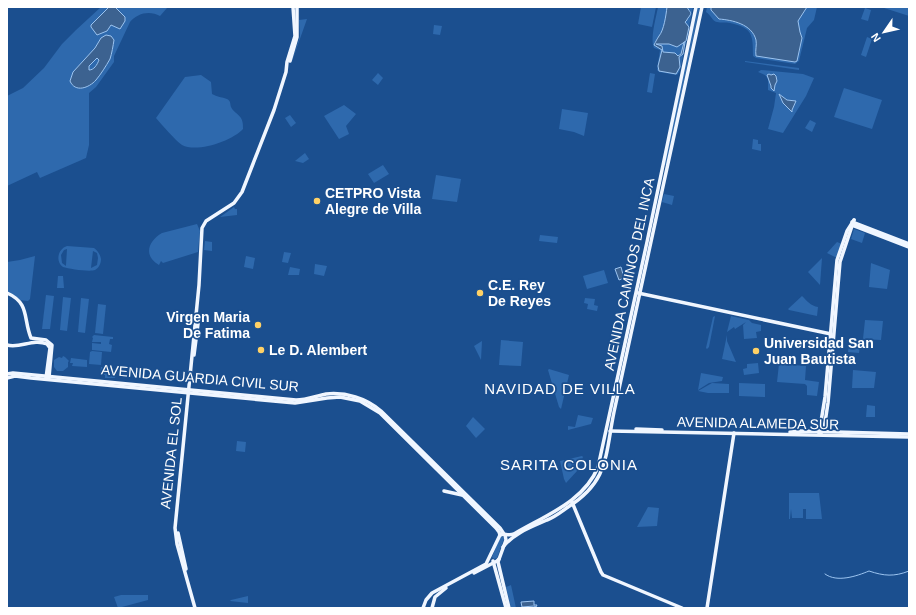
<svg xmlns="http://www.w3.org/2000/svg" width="916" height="615" font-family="Arial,sans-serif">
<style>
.green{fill:#2e69ad;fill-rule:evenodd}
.water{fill:#3c6290;stroke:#9cc4f0;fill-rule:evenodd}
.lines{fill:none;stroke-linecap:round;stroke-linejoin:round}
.stream{stroke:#9cc4f0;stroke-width:1}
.major{stroke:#f0f6ff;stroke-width:3.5}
.poi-dot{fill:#ffd166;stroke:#1b4f8f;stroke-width:1.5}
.labels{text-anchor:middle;stroke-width:3.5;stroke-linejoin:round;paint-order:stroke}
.poi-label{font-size:14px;font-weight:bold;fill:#fff;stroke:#1b4f8f;text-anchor:start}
.street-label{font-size:14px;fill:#fff;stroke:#1b4f8f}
.neighbourhood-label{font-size:15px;letter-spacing:1px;fill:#fff;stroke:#1b4f8f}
</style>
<rect width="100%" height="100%" fill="#1b4f8f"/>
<g class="green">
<path d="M101,7L167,8L160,16C150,10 137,13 130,22L114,56V62L96,87L89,93V145L86,158L40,178L37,172L7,186V96L23,88L44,68L62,44L76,30Z"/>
<polygon points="641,7 656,7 652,27 638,24"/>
<path d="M658,7H693L681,66L679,72L677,75L659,72L657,70L660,50L654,48C650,38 656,18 658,7Z"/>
<polygon points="697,7 700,7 666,165 664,165"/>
<path d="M707,7H817L814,20L807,28L799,61L795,64L756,58L753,56C753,35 753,28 730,23C726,22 721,23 717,22C712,21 711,15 706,12Z"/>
<polygon points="881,7 909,7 909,16 906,15"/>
<polygon points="865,8 871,10 868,21 861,19"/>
<polygon points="307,19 290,67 300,36 299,20"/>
<polygon points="434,25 442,26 440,35 433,34"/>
<polygon points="867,37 872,39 866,57 861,55"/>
<polygon points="745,61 799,68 799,70 745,62"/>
<polygon points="761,70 803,74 814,78 806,96 783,133 768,129 774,107 776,93 768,90 768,79 765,75 758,72"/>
<polygon points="378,73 383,78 378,85 372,80"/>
<polygon points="650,73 655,74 652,93 647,92"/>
<path d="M201,75L211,82L212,94C217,97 222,97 227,99C231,101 230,104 231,107C235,115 244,114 243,129C232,141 197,153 182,145C175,140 162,125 156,118L185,77Z"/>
<polygon points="844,88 882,100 872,129 834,117"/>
<polygon points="344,105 356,114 346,126 349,134 339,139 324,116"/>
<polygon points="562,109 588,113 584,136 574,132 559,129"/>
<polygon points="290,115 296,123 291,127 285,118"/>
<polygon points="810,120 816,123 812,132 805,128"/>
<polygon points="753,139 758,140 758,144 761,144 761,151 752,149"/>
<polygon points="305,153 309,159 303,163 295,161"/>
<polygon points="383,165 389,174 374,183 368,174"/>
<polygon points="436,175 461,179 457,202 432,199"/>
<polygon points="664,194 674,196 672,205 662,202"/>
<polygon points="234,207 235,209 237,209 237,215 220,217"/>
<path d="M197,224L200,231L198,252L163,263L161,261L159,265C143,256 148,241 162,233Z"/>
<polygon points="854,229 865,233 862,243 851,239"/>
<polygon points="540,235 558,237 557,243 539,241"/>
<polygon points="205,241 212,242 212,251 204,250"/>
<polygon points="837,242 842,244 837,258 827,253"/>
<path d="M67,246L94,248C98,251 100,254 101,259C101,263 99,268 95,270C90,272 69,269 63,267C55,261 58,249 67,246ZM67,249L66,265V266L62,263L61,255L64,250ZM93,251L97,253L98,258L97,265L91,268Z"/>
<polygon points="284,252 291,253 288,263 282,262"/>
<polygon points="35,256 30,299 28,301 19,300 7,292 7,262 20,260"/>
<polygon points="246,256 255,258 253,269 244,267"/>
<polygon points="822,258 820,285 808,272"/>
<polygon points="871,263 890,270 887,289 869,287"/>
<polygon points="315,264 327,266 324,276 314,274"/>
<polygon points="290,267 300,269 299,275 288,275"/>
<polygon points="604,270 608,283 587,289 583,276"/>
<polygon points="58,276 63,276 64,288 57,288"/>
<polygon points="46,295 54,296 50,329 42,329"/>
<path d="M802,296C807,301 811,306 818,307L817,316L789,310L788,309Z"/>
<polygon points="63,297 71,298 67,331 60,330"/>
<polygon points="81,298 89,299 85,333 78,332"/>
<polygon points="585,298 595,299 594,305 598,306 597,311 587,309 588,304 584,303"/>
<polygon points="98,304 106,305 103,334 95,333"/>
<polygon points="715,316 709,347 707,349 706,348 713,317"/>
<polygon points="731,316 749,320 752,323 761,325 761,331 756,332 757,338 744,339 743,325 746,322 735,329 734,327 727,332"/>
<polygon points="865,320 883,321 881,340 863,339"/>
<polygon points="94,335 113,337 113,339 110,339 109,344 112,345 111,352 92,350 92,343 101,344 101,342 92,342 93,338 92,337"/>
<polygon points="727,335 727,341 736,362 722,359"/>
<polygon points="501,340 523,342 521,366 499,365"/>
<polygon points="482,341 481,360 474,346"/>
<polygon points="849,344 860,345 859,353 848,352"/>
<polygon points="92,351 102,352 101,365 89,364 90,352"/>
<polygon points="63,356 65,357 69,361 68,362 68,367 63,371 57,371 54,367 54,360 59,357 62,358"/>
<polygon points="71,358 87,360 87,367 72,366 73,363 70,363"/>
<polygon points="758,363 759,373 744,375 743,369 747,368 747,364"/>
<polygon points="779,364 806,366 805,380 819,382 817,396 807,395 807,386 805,384 777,382"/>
<polygon points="101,367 106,368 106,373 116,374 115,378 105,378 105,375 100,375"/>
<polygon points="549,369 569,375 561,409 559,407 548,370"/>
<polygon points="853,370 876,372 874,388 852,388"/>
<polygon points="701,373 723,377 722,381 709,383 698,390"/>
<polygon points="712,383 729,384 729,393 708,393 698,391"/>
<polygon points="739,383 765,384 765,397 739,396"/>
<polygon points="867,405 875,406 875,417 866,417"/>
<polygon points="578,415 593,418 591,424 568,430 568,426 575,427"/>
<polygon points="473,417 485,429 476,438 466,426"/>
<polygon points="237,441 246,442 245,452 236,451"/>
<polygon points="582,456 583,457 577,471 566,483 564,479 560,461"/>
<polygon points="789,493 819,493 822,519 806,519 806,509 803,509 803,518 792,518 791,509 790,519 789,519"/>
<polygon points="648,507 659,508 657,526 637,527"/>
<polygon points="500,537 503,537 504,539 497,558 494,559 492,557"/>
<polygon points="511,585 516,608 511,608 506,587"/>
<polygon points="121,595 148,595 148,600 118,608 114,597"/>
<polygon points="248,596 248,603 230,601 231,600"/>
</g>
<g class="water">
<polygon points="109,7 115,7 125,17 125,21 120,29 111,25 107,31 97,35 91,27 91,25"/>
<path d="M667,7H687C690,13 693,12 688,18C687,19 687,21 685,22L689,27L686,41L677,47L669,44H656L662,46L663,52L675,53L678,56L681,54L684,42H685L683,54L679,57L680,67L676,74L659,71L658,66L662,50L654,45C656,41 657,39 659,36C664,30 666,15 667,7Z"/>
<path d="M711,7H807L798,21L800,32L802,38L797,61L795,62L756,56C755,50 757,45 756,40C752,24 732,20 719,19L711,10Z"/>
<path d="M106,35L111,36L114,40C113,46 112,53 110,59C106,66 101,74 96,80C89,88 75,93 70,81L73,72L95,48L101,38ZM97,58L99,60C97,65 94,70 89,70V66Z"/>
<polygon points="769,74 771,75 774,74 776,76 777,81 775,85 774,91 771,88 771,86 767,75"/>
<polygon points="779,94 787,100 796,101 792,110 792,112 783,103"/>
<polygon points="621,267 624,278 619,280 615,269"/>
<polygon points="534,601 534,605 537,605 536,607 534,606 522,607 521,602"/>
</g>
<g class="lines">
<path class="stream" d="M825,574C837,583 857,576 869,571C884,576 894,577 909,571"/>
<g class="major">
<polyline points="290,61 297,37 297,7"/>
<polyline points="852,222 909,244"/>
<polyline points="852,225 909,247"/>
<path d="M7,293C30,303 23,319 31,338L46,340L52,345L49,377"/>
<polyline points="638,293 831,334"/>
<path d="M7,345C20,349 33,338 47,344L50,348L46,378"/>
<polyline points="194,355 199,316"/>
<path d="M7,374L13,373L296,400C306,400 316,396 326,394C346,392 366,398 381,411L500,528L504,534"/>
<polyline points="7,378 15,376 31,378 295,403 327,398 340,397 360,401 380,413 496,528 499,532 500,535"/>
<polyline points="636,429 662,430"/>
<polyline points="610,431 909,437"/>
<polyline points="790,432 799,431 909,434"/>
<polyline points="821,433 824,429 828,403 840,262 854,220"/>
<polyline points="819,434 825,397 837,260 847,231 854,220"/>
<polyline points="444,491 462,495"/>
<polyline points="572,502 601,572 603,575 682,608"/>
<polyline points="178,533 186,569"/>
<path d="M500,535C504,533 508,536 514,534C544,516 584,502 598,467L647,242L696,7"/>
<polyline points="505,535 506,540 498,562 509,608"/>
<path d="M503,547C514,533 531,527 547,520C555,517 561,512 568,507C609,481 605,456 614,412L702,7"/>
<polyline points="493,561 506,608"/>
<polyline points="474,573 497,561 499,559"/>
<polyline points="195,608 177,544 175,528 199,285 202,228 206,221 234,203 242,192 274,110 286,72 287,62 295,36 293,7"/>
<polyline points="423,608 426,600 432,593 486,564 500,535"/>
<polyline points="432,608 435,597 446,588"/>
<polyline points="707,608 734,433"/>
</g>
</g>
<g class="poi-dot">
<circle cx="317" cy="201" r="4"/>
<circle cx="480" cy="293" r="4"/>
<circle cx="258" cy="325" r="4"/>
<circle cx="261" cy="350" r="4"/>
<circle cx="756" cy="351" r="4"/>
</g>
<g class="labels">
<g class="poi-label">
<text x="325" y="198">CETPRO Vista<tspan x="325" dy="16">Alegre de Villa</tspan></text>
<text x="488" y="290">C.E. Rey<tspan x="488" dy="16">De Reyes</tspan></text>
<text x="250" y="322" text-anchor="end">Virgen Maria<tspan x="250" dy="16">De Fatima</tspan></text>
<text x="764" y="348">Universidad San<tspan x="764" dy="16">Juan Bautista</tspan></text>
<text x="269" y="355">Le D. Alembert</text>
</g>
<g class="street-label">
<text transform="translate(629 274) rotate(-78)" y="5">AVENIDA CAMINOS DEL INCA</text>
<text transform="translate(200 378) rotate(5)" y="5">AVENIDA GUARDIA CIVIL SUR</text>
<text transform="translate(758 423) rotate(1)" y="5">AVENIDA ALAMEDA SUR</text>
<text transform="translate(171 453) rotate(-84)" y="5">AVENIDA EL SOL</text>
</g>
<g class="neighbourhood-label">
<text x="560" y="394">NAVIDAD DE VILLA</text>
<text x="569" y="470">SARITA COLONIA</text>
</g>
</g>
<rect width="916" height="615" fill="none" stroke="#ffffff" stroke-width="16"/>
<g transform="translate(884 32) rotate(236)" stroke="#1b4f8f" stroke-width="3" paint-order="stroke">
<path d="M0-3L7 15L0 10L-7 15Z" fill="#ffffff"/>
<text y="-6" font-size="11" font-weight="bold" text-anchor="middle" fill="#ffffff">N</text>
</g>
</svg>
